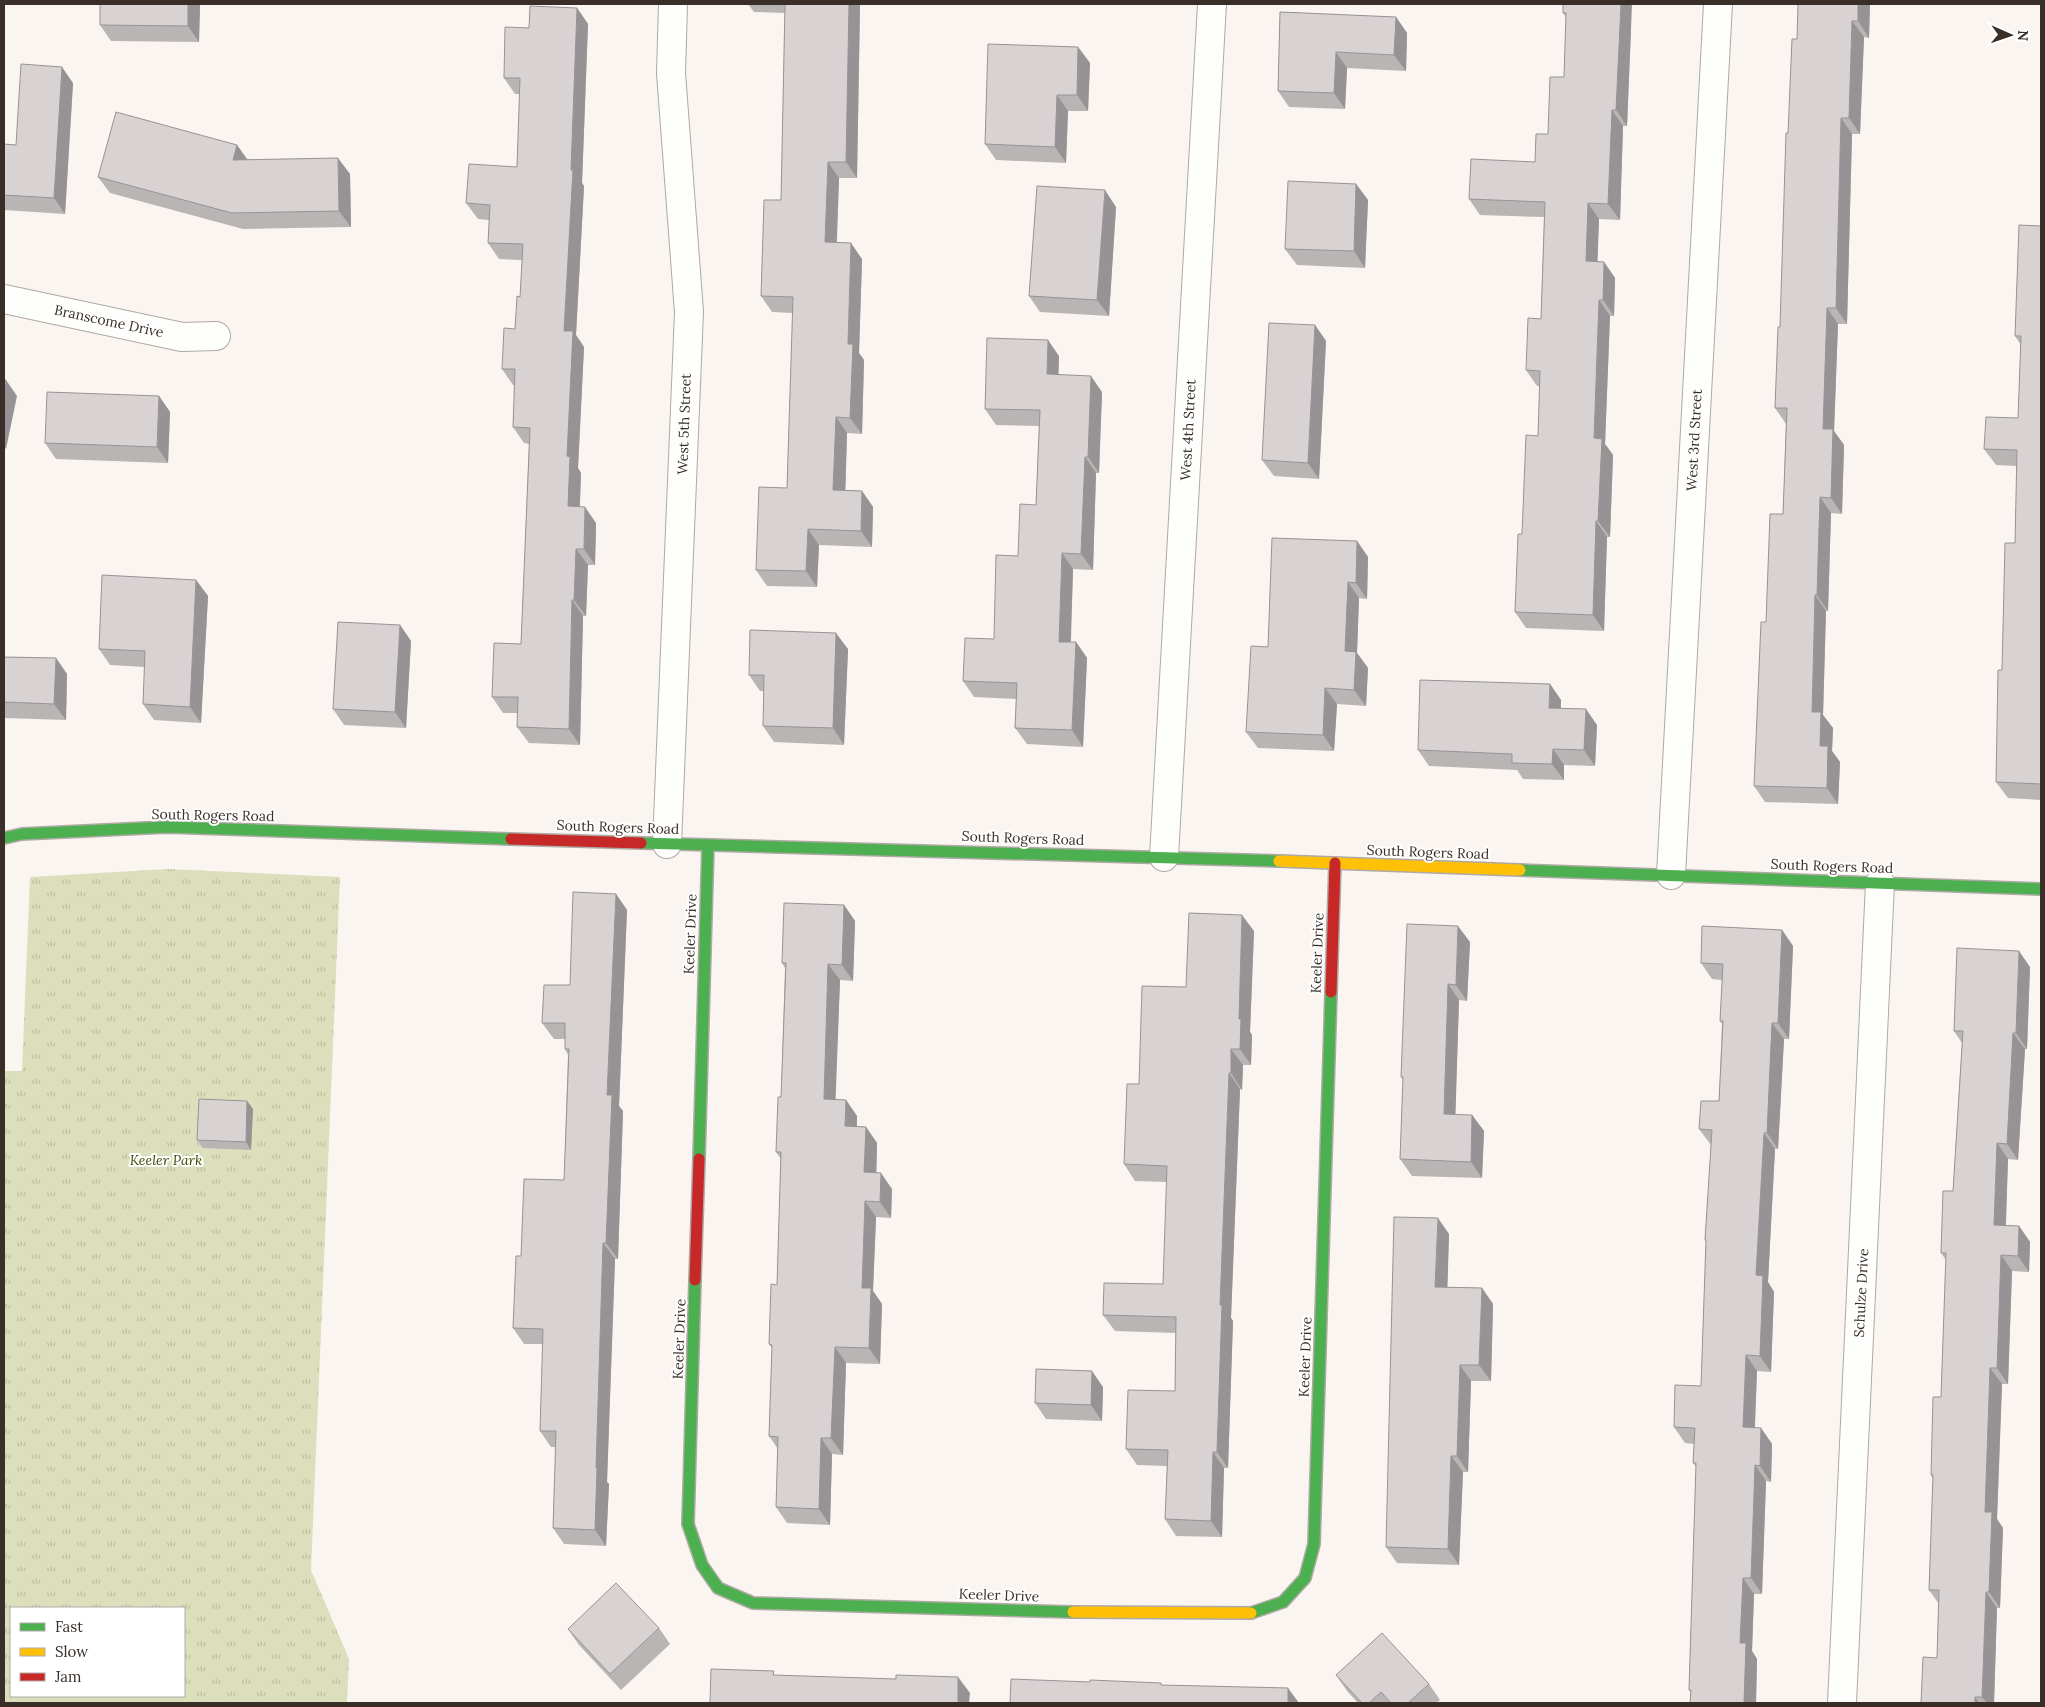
<svg xmlns="http://www.w3.org/2000/svg" width="2045" height="1707" font-family="Lora,serif">
<style>
.park{fill:url(#park-tufts);fill-rule:evenodd}
.lines{fill:none;stroke-linecap:round;stroke-linejoin:round}
.street-casing{stroke:#afa9a3;stroke-width:30}
.fast-casing{stroke:#afa9a3;stroke-width:14}
.slow-casing{stroke:#afa9a3;stroke-width:14}
.jam-casing{stroke:#afa9a3;stroke-width:14}
.street{stroke:#fefefd;stroke-width:28}
.fast{stroke:#4caf50;stroke-width:11}
.slow{stroke:#ffc107;stroke-width:11}
.jam{stroke:#c62828;stroke-width:11}
.wall{fill:#bab5b5}
.shaded-wall{fill:#979394}
.building{fill:#d8d2d3;stroke:#979394}
.labels{text-anchor:middle;stroke-width:4;stroke-linejoin:round;paint-order:stroke}
.street-label{font-size:14px;fill:#392f28;stroke:#fff}
.park-label{font-size:14px;font-style:italic;fill:#434a08;stroke:#fff}
</style>
<defs>
<pattern id="park-tufts" width="24" height="20" patternUnits="userSpaceOnUse" patternTransform="scale(1.25)"><rect width="24" height="20" fill="#dcdfbb"/><path d="M3 7l-1-3M5 7V3M7 7l1-3M15 17l-1-3M17 17v-4M19 17l1-3" fill="none" stroke="#bec0a1"/></pattern>
</defs>
<rect width="100%" height="100%" fill="#faf5f1"/>
<path class="park" d="M167,869L340,877L311,1570L349,1659L347,1703H4V1071H22L30,877ZM11,1608H184V1696H11Z"/>
<g class="lines">
<defs>
<g id="street">
<polyline points="4,299 182,337 216,336"/>
<polyline points="667,844 689,312 671,73 673,4"/>
<polyline points="1164,857 1212,4"/>
<polyline points="1671,875 1718,4"/>
<polyline points="1842,1703 1880,883"/>
</g>
<g id="fast">
<polyline points="4,838 22,834 167,827 511,839"/>
<polyline points="641,843 1279,861"/>
<polyline points="1520,870 2041,889"/>
<polyline points="699,1159 708,845"/>
<polyline points="695,1280 688,1524 702,1565 718,1588 753,1603 1073,1612"/>
<polyline points="1251,1613 1283,1602 1305,1578 1314,1544 1331,992"/>
</g>
<g id="slow">
<polyline points="1279,861 1520,870"/>
<polyline points="1073,1612 1251,1613"/>
</g>
<g id="jam">
<polyline points="511,839 641,843"/>
<polyline points="1331,992 1335,863"/>
<polyline points="695,1280 699,1159"/>
</g>
</defs>
<use href="#street" class="street-casing"/>
<use href="#fast" class="fast-casing"/>
<use href="#slow" class="slow-casing"/>
<use href="#jam" class="jam-casing"/>
<use href="#street" class="street"/>
<use href="#fast" class="fast"/>
<use href="#slow" class="slow"/>
<use href="#jam" class="jam"/>
</g>
<g class="wall">
<polygon points="200,4 199,42 111,41 100,25"/>
<polygon points="748,4 860,4 857,178 839,178 837,243 862,259 859,353 864,360 862,434 847,433 845,490 862,491 873,507 872,547 819,545 817,587 767,586 756,570 787,488 793,313 772,312 761,296 781,200 785,13 754,12"/>
<polygon points="1563,4 1631,31 1627,126 1623,126 1620,220 1599,219 1597,261 1604,262 1615,278 1614,316 1610,316 1605,444 1613,455 1610,537 1607,537 1604,631 1526,628 1515,612 1522,534 1538,436 1540,386 1537,386 1526,370 1541,319 1544,217 1480,215 1469,199 1535,162 1548,134 1564,77 1566,17 1563,13"/>
<polygon points="1870,4 1869,38 1864,37 1860,134 1852,134 1847,324 1838,324 1834,431 1844,445 1842,514 1831,513 1828,611 1826,611 1823,715 1833,728 1832,751 1840,762 1838,804 1765,802 1754,786 1766,622 1783,514 1786,424 1775,408 1780,327 1788,133 1797,39"/>
<polygon points="577,8 588,24 582,183 584,186 576,335 584,347 578,468 581,473 580,507 596,523 595,565 588,565 586,616 583,616 580,745 529,743 517,727 518,713 503,713 492,697 521,644 529,444 524,443 513,427 515,385 513,385 502,369 515,329 520,297 522,260 499,259 488,243 489,220 478,219 466,203 517,167 520,94 515,94 504,78 529,28"/>
<polygon points="1280,12 1396,17 1407,33 1406,71 1347,68 1345,109 1289,107 1278,91"/>
<polygon points="1078,47 1090,63 1088,111 1068,111 1066,163 996,160 985,144"/>
<polygon points="73,83 65,214 4,210 4,144 16,145"/>
<polygon points="237,145 248,160 350,174 351,227 243,229 110,193 98,177"/>
<polygon points="1356,184 1368,200 1365,268 1297,265 1285,249"/>
<polygon points="1116,207 1109,316 1040,312 1029,296"/>
<polygon points="2041,226 2041,800 2008,798 1996,782 2002,670 2015,543 2017,466 1996,465 1984,449 2018,418 2021,345 2015,336"/>
<polygon points="1315,325 1326,341 1319,479 1274,476 1262,460"/>
<polygon points="1059,356 1058,375 1102,392 1099,473 1096,473 1093,570 1073,569 1071,642 1076,642 1087,658 1083,747 1027,744 1015,728 1016,699 974,697 963,681 994,639 1018,556 1036,505 1039,426 996,425 985,409"/>
<polygon points="159,396 170,412 168,463 56,459 45,443"/>
<polygon points="1357,541 1368,557 1367,599 1359,598 1357,653 1368,668 1366,706 1337,704 1334,751 1258,748 1246,732 1268,647"/>
<polygon points="196,580 208,596 201,723 154,720 143,704 145,667 110,665 99,649"/>
<polygon points="400,625 411,641 406,728 344,725 333,709"/>
<polygon points="848,649 844,745 774,742 763,726 764,691 760,691 749,675"/>
<polygon points="4,657 56,658 67,674 66,720 4,718"/>
<polygon points="1550,684 1561,700 1561,708 1597,725 1595,766 1564,765 1564,780 1523,779 1517,770 1429,766 1418,750"/>
<polygon points="616,894 627,910 619,1106 623,1111 618,1259 615,1259 607,1482 609,1484 606,1546 564,1544 553,1528 556,1447 551,1447 540,1431 543,1344 524,1344 513,1328 521,1256 564,1180 568,1055 565,1049 565,1039 554,1039 542,1023 570,985"/>
<polygon points="844,905 855,921 853,981 840,980 835,1099 846,1100 857,1116 857,1126 866,1127 877,1143 876,1173 892,1189 891,1218 876,1217 873,1291 882,1304 880,1364 846,1363 843,1455 832,1454 830,1525 787,1523 776,1507 778,1449 769,1436 772,1348 769,1344 777,1285 781,1159 776,1152 781,1097 785,968 782,963"/>
<polygon points="1782,930 1793,946 1789,1039 1784,1039 1778,1149 1775,1149 1768,1282 1774,1292 1771,1372 1757,1371 1755,1428 1761,1428 1772,1444 1771,1482 1766,1481 1762,1594 1754,1594 1752,1651 1757,1659 1756,1703 1690,1703 1691,1693 1689,1690 1696,1467 1693,1463 1694,1444 1685,1443 1674,1427 1701,1386 1706,1242 1705,1240 1711,1145 1699,1129 1719,1101 1722,1024 1720,1021 1722,980 1712,979 1701,963"/>
<polygon points="1254,931 1250,1032 1252,1035 1251,1065 1243,1065 1242,1090 1240,1089 1231,1318 1233,1321 1228,1468 1224,1468 1222,1537 1176,1536 1165,1519 1167,1466 1137,1465 1126,1449 1175,1391 1176,1333 1115,1331 1103,1315 1163,1284 1167,1182 1135,1181 1124,1164 1139,1084 1186,987"/>
<polygon points="1470,942 1467,1001 1459,1000 1455,1115 1472,1115 1484,1131 1482,1178 1412,1176 1400,1159 1403,1080 1401,1077"/>
<polygon points="2030,967 2027,1049 2025,1049 2018,1160 2008,1159 2006,1226 2019,1226 2030,1242 2029,1272 2012,1271 2008,1384 2002,1384 1997,1519 2003,1528 2000,1608 1997,1608 1994,1703 1921,1703 1937,1658 1939,1604 1929,1590 1933,1479 1931,1475 1941,1397 1946,1260 1941,1253 1953,1191 1962,1043 1954,1031"/>
<polygon points="247,1101 253,1109 251,1150 203,1148 197,1140"/>
<polygon points="1449,1234 1447,1287 1482,1288 1493,1304 1491,1381 1471,1381 1468,1472 1463,1472 1459,1565 1397,1563 1386,1547"/>
<polygon points="1103,1387 1102,1421 1046,1419 1035,1403"/>
<polygon points="659,1628 670,1644 621,1690 579,1645 568,1629"/>
<polygon points="1336,1675 1429,1684 1440,1700 1436,1703 1358,1703 1347,1691"/>
</g>
<g class="shaded-wall">
<polygon points="188,4 200,4 199,42 188,26"/>
<polygon points="849,4 860,4 857,178 846,162"/>
<polygon points="1621,4 1632,4 1627,126 1616,110"/>
<polygon points="1858,4 1870,4 1869,38 1858,21"/>
<polygon points="577,8 588,24 582,183 584,186 576,335 584,347 578,468 581,473 579,522 568,506 564,331"/>
<polygon points="1396,17 1407,33 1406,71 1394,55"/>
<polygon points="1852,21 1864,37 1860,134 1849,118"/>
<polygon points="1078,47 1090,63 1088,111 1077,95"/>
<polygon points="1336,52 1347,68 1345,109 1334,93"/>
<polygon points="62,67 73,83 65,214 54,198"/>
<polygon points="1057,95 1068,111 1066,163 1055,147"/>
<polygon points="1612,110 1623,126 1620,220 1608,204"/>
<polygon points="1841,118 1852,134 1847,324 1836,308"/>
<polygon points="237,145 248,161 233,160"/>
<polygon points="338,158 350,174 351,227 339,211"/>
<polygon points="828,162 839,178 836,258 825,242"/>
<polygon points="1356,184 1368,200 1365,268 1354,251"/>
<polygon points="1105,190 1116,207 1109,316 1097,300"/>
<polygon points="1588,203 1599,219 1597,277 1586,261"/>
<polygon points="851,243 862,259 859,353 864,360 862,434 850,418 848,344"/>
<polygon points="1604,262 1615,278 1614,316 1603,300"/>
<polygon points="1599,300 1610,316 1605,444 1613,455 1610,537 1598,521 1594,438"/>
<polygon points="1827,308 1838,324 1834,431 1844,445 1842,514 1831,498 1823,429"/>
<polygon points="1315,325 1326,341 1319,479 1308,463"/>
<polygon points="1048,340 1059,356 1058,390 1047,374"/>
<polygon points="1091,376 1102,392 1099,473 1088,457"/>
<polygon points="6,380 17,396 6,449 4,446 4,388"/>
<polygon points="159,396 170,412 168,463 157,447"/>
<polygon points="836,417 847,433 845,506 833,490"/>
<polygon points="1085,457 1096,473 1093,570 1081,554"/>
<polygon points="862,491 873,507 872,547 861,531"/>
<polygon points="1820,497 1831,513 1828,611 1817,595"/>
<polygon points="585,507 596,523 595,565 584,549"/>
<polygon points="1596,521 1607,537 1604,631 1593,615"/>
<polygon points="808,529 819,545 817,587 806,571"/>
<polygon points="1357,541 1368,557 1367,599 1356,583"/>
<polygon points="576,549 588,565 586,616 574,600"/>
<polygon points="1062,553 1073,569 1070,658 1059,642"/>
<polygon points="196,580 208,596 201,723 190,707"/>
<polygon points="1348,582 1359,598 1357,653 1368,668 1366,706 1354,690 1345,651"/>
<polygon points="1815,595 1826,611 1823,715 1833,728 1832,751 1840,762 1838,804 1827,788 1820,746 1812,712"/>
<polygon points="572,600 583,616 580,745 569,729"/>
<polygon points="400,625 411,641 406,728 395,712"/>
<polygon points="836,633 848,649 844,745 833,728"/>
<polygon points="1076,642 1087,658 1083,747 1072,730"/>
<polygon points="56,658 67,674 66,720 54,704"/>
<polygon points="1550,684 1561,700 1560,724 1549,708"/>
<polygon points="1325,688 1337,704 1334,751 1323,735"/>
<polygon points="1586,709 1597,725 1595,766 1584,750"/>
<polygon points="1553,749 1564,765 1564,780 1552,764"/>
<polygon points="616,894 627,910 619,1106 623,1111 618,1259 606,1243 607,1095"/>
<polygon points="844,905 855,921 853,981 842,965"/>
<polygon points="1242,915 1254,931 1250,1032 1252,1035 1251,1065 1240,1049 1239,1019"/>
<polygon points="1458,926 1470,942 1467,1001 1456,985"/>
<polygon points="1782,930 1793,946 1789,1039 1778,1023"/>
<polygon points="2019,951 2030,967 2027,1049 2016,1033"/>
<polygon points="828,964 840,980 835,1115 824,1099"/>
<polygon points="1448,984 1459,1000 1455,1130 1444,1114"/>
<polygon points="1772,1023 1784,1039 1778,1149 1767,1133"/>
<polygon points="2013,1033 2025,1049 2018,1160 2007,1144"/>
<polygon points="1231,1049 1243,1065 1242,1090 1231,1073"/>
<polygon points="1229,1073 1240,1089 1231,1318 1233,1321 1228,1468 1217,1452 1220,1305"/>
<polygon points="846,1100 857,1116 856,1142 845,1126"/>
<polygon points="247,1101 253,1109 251,1150 246,1142"/>
<polygon points="1472,1115 1484,1131 1482,1178 1471,1162"/>
<polygon points="866,1127 877,1143 876,1189 864,1172"/>
<polygon points="1764,1133 1775,1149 1768,1282 1774,1292 1771,1372 1760,1356 1756,1275"/>
<polygon points="1997,1143 2008,1159 2005,1241 1994,1225"/>
<polygon points="881,1173 892,1189 891,1218 880,1202"/>
<polygon points="865,1201 876,1217 873,1291 882,1304 880,1364 869,1348 862,1288"/>
<polygon points="1438,1218 1449,1234 1447,1303 1435,1287"/>
<polygon points="2019,1226 2030,1242 2029,1272 2018,1256"/>
<polygon points="603,1243 615,1259 607,1482 609,1484 606,1546 595,1530 596,1468"/>
<polygon points="2001,1255 2012,1271 2008,1384 1997,1368"/>
<polygon points="1482,1288 1493,1304 1491,1381 1479,1365"/>
<polygon points="835,1347 846,1363 843,1455 831,1438"/>
<polygon points="1746,1355 1757,1371 1754,1443 1743,1427"/>
<polygon points="1460,1365 1471,1381 1468,1472 1457,1456"/>
<polygon points="1990,1368 2002,1384 1997,1519 2003,1528 2000,1608 1989,1592 1985,1512"/>
<polygon points="1092,1371 1103,1387 1102,1421 1091,1405"/>
<polygon points="1761,1428 1772,1444 1771,1482 1760,1466"/>
<polygon points="821,1438 832,1454 830,1525 819,1509"/>
<polygon points="1213,1452 1224,1468 1222,1537 1211,1521"/>
<polygon points="1451,1456 1463,1472 1459,1565 1448,1549"/>
<polygon points="1755,1465 1766,1481 1762,1594 1751,1578"/>
<polygon points="1743,1578 1754,1594 1752,1651 1757,1659 1756,1703 1744,1703 1740,1643"/>
<polygon points="1986,1592 1997,1608 1994,1703 1987,1703 1982,1697"/>
<polygon points="958,1677 970,1693 969,1703 958,1703"/>
<polygon points="1288,1688 1299,1703 1288,1703"/>
<polygon points="1975,1697 1979,1703 1975,1703"/>
</g>
<g class="building">
<polygon points="100,4 188,4 188,26 100,25"/>
<polygon points="785,4 849,4 846,162 828,162 825,242 851,243 848,344 853,344 850,418 836,417 833,490 862,491 861,531 808,529 806,571 756,570 759,487 787,488 793,297 761,296 764,200 781,200"/>
<polygon points="1563,4 1621,4 1616,110 1612,110 1608,204 1588,203 1586,261 1604,262 1603,300 1599,300 1594,438 1602,439 1598,521 1596,521 1593,615 1515,612 1518,534 1522,534 1526,435 1538,436 1540,371 1526,370 1528,318 1541,319 1545,202 1469,199 1471,159 1535,162 1536,134 1548,134 1550,77 1564,77 1566,13 1563,13"/>
<polygon points="1798,4 1858,4 1858,21 1852,21 1849,118 1841,118 1836,308 1827,308 1823,429 1833,429 1831,498 1820,497 1817,595 1815,595 1812,712 1821,712 1820,746 1828,746 1827,788 1754,786 1761,622 1766,622 1770,514 1783,514 1787,408 1775,408 1778,327 1780,327 1786,133 1788,133 1792,39 1797,39"/>
<polygon points="530,6 577,8 571,170 573,170 564,331 573,331 567,456 570,457 568,506 585,507 584,549 576,549 574,600 572,600 569,729 517,727 518,697 492,697 494,643 521,644 530,428 513,427 515,369 502,369 504,328 515,329 517,296 520,297 523,244 488,243 490,205 466,203 469,164 517,167 520,78 504,78 505,27 529,28"/>
<polygon points="1280,12 1396,17 1394,55 1336,52 1334,93 1278,91"/>
<polygon points="988,44 1078,47 1077,95 1057,95 1055,147 985,144"/>
<polygon points="21,64 62,67 54,198 4,195 4,144 16,145"/>
<polygon points="116,112 237,145 233,160 338,158 339,211 232,213 98,177"/>
<polygon points="1288,181 1356,184 1354,251 1285,249"/>
<polygon points="1037,186 1105,190 1097,300 1029,296"/>
<polygon points="2019,225 2041,226 2041,784 1996,782 1998,670 2002,670 2005,543 2015,543 2017,450 1984,449 1986,417 2018,418 2021,336 2015,336"/>
<polygon points="1269,323 1315,325 1308,463 1262,460"/>
<polygon points="987,338 1048,340 1047,374 1091,376 1088,457 1085,457 1081,554 1062,553 1059,642 1076,642 1072,730 1015,728 1017,683 963,681 965,638 994,639 996,555 1018,556 1020,504 1036,505 1040,410 985,409"/>
<polygon points="4,379 6,380 4,388"/>
<polygon points="47,392 159,396 157,447 45,443"/>
<polygon points="1272,538 1357,541 1356,583 1348,582 1345,651 1356,652 1354,690 1325,688 1323,735 1246,732 1251,646 1268,647"/>
<polygon points="102,575 196,580 190,707 143,704 145,651 99,649"/>
<polygon points="338,622 400,625 395,712 333,709"/>
<polygon points="750,630 836,633 833,728 763,726 764,675 749,675"/>
<polygon points="4,657 56,658 54,704 4,702"/>
<polygon points="1420,680 1550,684 1549,708 1586,709 1584,750 1553,749 1552,764 1512,763 1512,754 1418,750"/>
<polygon points="573,892 616,894 607,1095 612,1095 606,1243 603,1243 596,1468 597,1468 595,1530 553,1528 556,1431 540,1431 543,1329 513,1328 516,1256 521,1256 524,1179 564,1180 569,1049 565,1049 565,1023 542,1023 544,985 570,985"/>
<polygon points="784,903 844,905 842,965 828,964 824,1099 846,1100 845,1126 866,1127 864,1172 881,1173 880,1202 865,1201 862,1288 871,1288 869,1348 835,1347 831,1438 821,1438 819,1509 776,1507 778,1437 769,1436 772,1345 769,1344 771,1284 777,1285 781,1152 776,1152 778,1097 781,1097 786,963 782,963"/>
<polygon points="1189,913 1242,915 1239,1019 1241,1019 1240,1049 1231,1049 1231,1073 1229,1073 1220,1305 1222,1305 1217,1452 1213,1452 1211,1521 1165,1519 1168,1450 1126,1449 1128,1390 1175,1391 1176,1317 1103,1315 1104,1283 1163,1284 1167,1166 1124,1164 1127,1084 1139,1084 1142,986 1186,987"/>
<polygon points="1407,924 1458,926 1456,985 1448,984 1444,1114 1472,1115 1471,1162 1400,1159 1403,1077 1401,1077"/>
<polygon points="1702,926 1782,930 1778,1023 1772,1023 1767,1133 1764,1133 1756,1275 1763,1276 1760,1356 1746,1355 1743,1427 1761,1428 1760,1466 1755,1465 1751,1578 1743,1578 1740,1643 1746,1643 1744,1703 1690,1703 1691,1690 1689,1690 1696,1463 1693,1463 1695,1428 1674,1427 1675,1385 1701,1386 1706,1240 1705,1240 1712,1130 1699,1129 1701,1101 1719,1101 1723,1021 1720,1021 1723,964 1701,963"/>
<polygon points="1957,948 2019,951 2016,1033 2013,1033 2007,1144 1997,1143 1994,1225 2019,1226 2018,1256 2001,1255 1997,1368 1990,1368 1985,1512 1992,1512 1989,1592 1986,1592 1982,1697 1975,1697 1975,1703 1921,1703 1923,1657 1937,1658 1939,1590 1929,1590 1933,1475 1931,1475 1933,1397 1941,1397 1946,1253 1941,1253 1943,1191 1953,1191 1963,1031 1954,1031"/>
<polygon points="199,1099 247,1101 246,1142 197,1140"/>
<polygon points="1394,1217 1438,1218 1435,1287 1482,1288 1479,1365 1460,1365 1457,1456 1451,1456 1448,1549 1386,1547"/>
<polygon points="1036,1369 1092,1371 1091,1405 1035,1403"/>
<polygon points="616,1583 659,1628 610,1674 568,1629"/>
<polygon points="1382,1633 1429,1684 1408,1703 1391,1703 1381,1692 1369,1703 1362,1703 1336,1675"/>
<polygon points="711,1669 774,1671 773,1675 896,1679 896,1675 958,1677 958,1703 710,1703"/>
<polygon points="1011,1679 1090,1682 1090,1680 1161,1683 1161,1685 1288,1688 1288,1703 1010,1703"/>
</g>
<g class="labels">
<g class="street-label">
<text transform="translate(109 321) rotate(12)" y="5">Branscome Drive</text>
<text transform="translate(684 424) rotate(-88)" y="5">West 5th Street</text>
<text transform="translate(1188 430) rotate(-87)" y="5">West 4th Street</text>
<text transform="translate(1694 440) rotate(-87)" y="5">West 3rd Street</text>
<text transform="translate(213 815) rotate(1)" y="5">South Rogers Road</text>
<text transform="translate(618 827) rotate(2)" y="5">South Rogers Road</text>
<text transform="translate(1023 838) rotate(2)" y="5">South Rogers Road</text>
<text transform="translate(1428 852) rotate(2)" y="5">South Rogers Road</text>
<text transform="translate(1832 866) rotate(2)" y="5">South Rogers Road</text>
<text transform="translate(690 934) rotate(-88)" y="5">Keeler Drive</text>
<text transform="translate(1317 953) rotate(-88)" y="5">Keeler Drive</text>
<text transform="translate(1861 1293) rotate(-87)" y="5">Schulze Drive</text>
<text transform="translate(679 1339) rotate(-88)" y="5">Keeler Drive</text>
<text transform="translate(1305 1357) rotate(-88)" y="5">Keeler Drive</text>
<text transform="translate(999 1595) rotate(2)" y="5">Keeler Drive</text>
</g>
<g class="park-label">
<text x="166" y="1165">Keeler Park</text>
</g>
</g>
<rect width="2045" height="1707" fill="none" stroke="#392f28" stroke-width="10"/>
<rect x="10" y="1607" width="175" height="90" fill="#ffffff" stroke="#b0aca9"/>
<rect x="20" y="1623" width="25" height="8" fill="#4caf50" stroke="#b0aca9"/>
<text x="55" y="1632" font-size="15" fill="#392f28">Fast</text>
<rect x="20" y="1648" width="25" height="8" fill="#ffc107" stroke="#b0aca9"/>
<text x="55" y="1657" font-size="15" fill="#392f28">Slow</text>
<rect x="20" y="1673" width="25" height="8" fill="#c62828" stroke="#b0aca9"/>
<text x="55" y="1682" font-size="15" fill="#392f28">Jam</text>
<g transform="translate(2010 35) rotate(92)" stroke="#ffffff" stroke-width="4" paint-order="stroke">
<path d="M0-4L9 19L0 12L-9 19Z" fill="#392f28"/>
<text y="-8" font-size="14" font-weight="bold" text-anchor="middle" fill="#392f28">N</text>
</g>
</svg>
